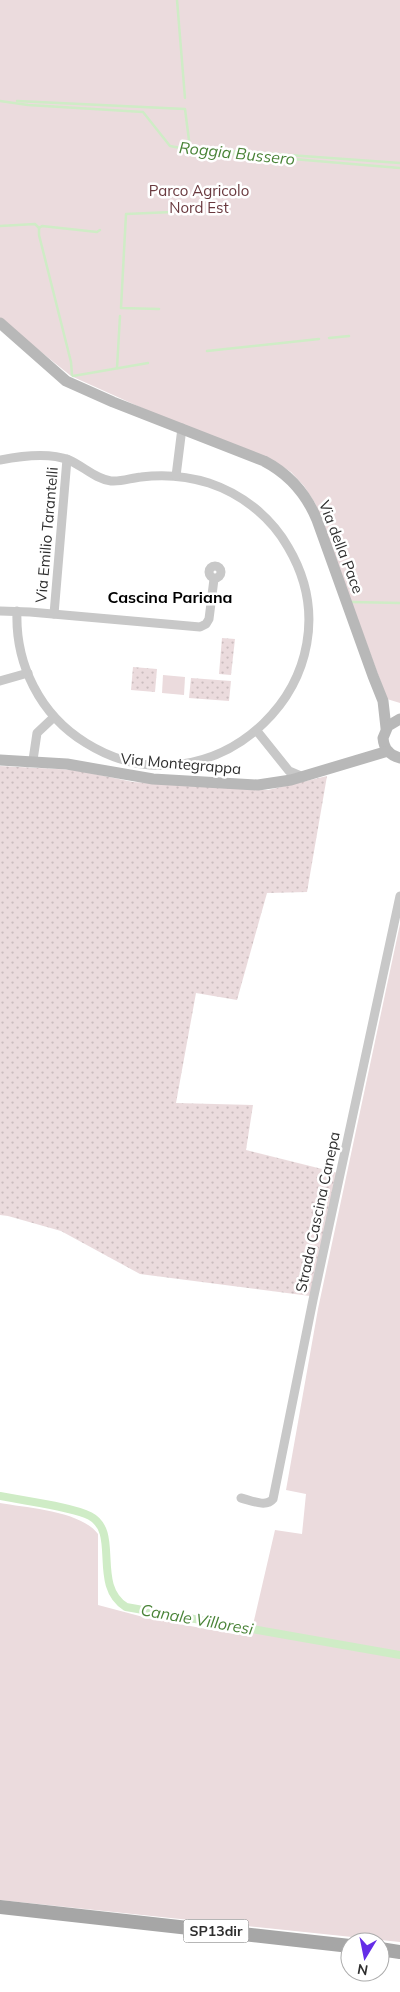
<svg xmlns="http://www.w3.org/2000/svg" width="400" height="1992" font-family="Mulish,sans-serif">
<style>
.grass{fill:url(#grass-dots)}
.park{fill:#ebdbdd}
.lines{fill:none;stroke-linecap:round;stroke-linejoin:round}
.stream{stroke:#cfecc6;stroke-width:2.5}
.canal{stroke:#cfecc6;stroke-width:8}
.street{stroke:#c8c8c8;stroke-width:9}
.secondary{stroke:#b8b8b8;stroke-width:11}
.primary{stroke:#a6a6a6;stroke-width:14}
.labels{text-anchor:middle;stroke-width:5;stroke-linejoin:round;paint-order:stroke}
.shield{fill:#fff;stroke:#6d6d6d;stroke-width:1}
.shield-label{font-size:14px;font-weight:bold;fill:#2e2e2e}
.park-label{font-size:15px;fill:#6a3a3f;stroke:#fff}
.street-label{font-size:15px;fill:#2e2e2e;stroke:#fff}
.water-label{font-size:16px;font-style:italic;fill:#498337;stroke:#fff}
.neighbourhood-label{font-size:16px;font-weight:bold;fill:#000;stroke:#fff}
</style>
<defs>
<pattern id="grass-dots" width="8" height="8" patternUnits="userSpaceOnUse" patternTransform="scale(1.25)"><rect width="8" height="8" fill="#ebdbdd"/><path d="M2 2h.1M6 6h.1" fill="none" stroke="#cabcbe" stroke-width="1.8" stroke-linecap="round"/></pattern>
</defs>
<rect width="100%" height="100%" fill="#fff"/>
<g class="grass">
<polygon points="222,638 235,639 231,675 219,674"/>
<polygon points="133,667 157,669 155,692 131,690"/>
<polygon points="191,678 231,681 229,701 189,698"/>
<polygon points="0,766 76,770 133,782 268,790 327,776 307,892 267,893 237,1000 196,993 176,1103 253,1105 246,1150 338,1173 310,1296 140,1274 61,1231 8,1216 0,1215"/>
</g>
<g class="park">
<polygon points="0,0 400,0 400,703 387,699 315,503 304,486 291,472 267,457 173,422 71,376 0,319"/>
<polygon points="163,675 185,677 184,695 162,693"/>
<path d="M400,924V1942L0,1900V1503C28,1508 81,1511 98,1534V1605L147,1618L239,1635L241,1627L252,1629L275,1530L302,1534L306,1494L286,1490L318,1309Z"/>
</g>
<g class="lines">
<g class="stream">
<polyline points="177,0 185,98"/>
<polyline points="0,101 28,105 143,112 170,146 196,151 400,168"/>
<polyline points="17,101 185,109 190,148 400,163"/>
<polyline points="0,226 35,224 39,228 39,235 71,362 72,375"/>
<polyline points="39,228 42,226 97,232 100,230"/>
<polyline points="159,309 121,308 126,214 172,212"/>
<polyline points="329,338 349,336"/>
<polyline points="207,351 319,339"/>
<polyline points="117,368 120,316"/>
<polyline points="73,376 148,363"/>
<polyline points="352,602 400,603"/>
</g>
<path class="canal" d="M0,1496C23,1501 70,1506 90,1516C121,1532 91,1585 126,1607L400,1655"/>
<g class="street">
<path d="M0,460C20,456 49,452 69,460C83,466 95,479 111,481C121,482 131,478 141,477C164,474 187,476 209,483C242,494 271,517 288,547C365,677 213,822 86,743C40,715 15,664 17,611"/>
<polyline points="176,476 182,428"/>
<circle cx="215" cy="572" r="6"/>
<polyline points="0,611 30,612 200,627 206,624 209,619 214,579"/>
<polyline points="54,614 67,459"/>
<polyline points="0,681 28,673"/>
<polyline points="257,731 289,771 303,777"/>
<polyline points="33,760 37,733 54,717"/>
<path d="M241,1498C250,1500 266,1508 273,1499L313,1300L400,896"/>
</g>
<g class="secondary">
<path d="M0,323L66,381L113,402L264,461C289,474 306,493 317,520L373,676L383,701L386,728"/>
<path d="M400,719L388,726L383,738C384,749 389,755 400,758"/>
<polyline points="0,760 67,764 153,779 258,785 291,780 388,751"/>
</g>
<g class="primary">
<polyline points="0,1907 350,1946"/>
<polyline points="380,1949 400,1952"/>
</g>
</g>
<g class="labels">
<rect class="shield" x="183.5" y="1919.5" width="65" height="23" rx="4"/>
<g class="shield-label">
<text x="216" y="1936">SP13dir</text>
</g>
<g class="park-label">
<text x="199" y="196">Parco Agricolo<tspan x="199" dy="17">Nord Est</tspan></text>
</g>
<g class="street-label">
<text transform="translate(47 535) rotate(-85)" y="5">Via Emilio Tarantelli</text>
<text transform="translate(341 547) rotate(69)" y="5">Via della Pace</text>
<text transform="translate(181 764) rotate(5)" y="5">Via Montegrappa</text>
<text transform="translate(318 1212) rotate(-78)" y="5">Strada Cascina Canepa</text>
</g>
<g class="water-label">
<text transform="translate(237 153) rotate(6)" y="6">Roggia Bussero</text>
<text transform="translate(197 1619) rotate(10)" y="6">Canale Villoresi</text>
</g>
<g class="neighbourhood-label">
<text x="170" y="603">Cascina Pariana</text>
</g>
</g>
<g transform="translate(365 1957) rotate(190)"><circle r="24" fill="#ffffff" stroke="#ababab"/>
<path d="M0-4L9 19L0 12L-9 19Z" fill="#652de7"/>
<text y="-8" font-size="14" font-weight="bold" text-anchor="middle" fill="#2e2e2e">N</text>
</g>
</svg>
